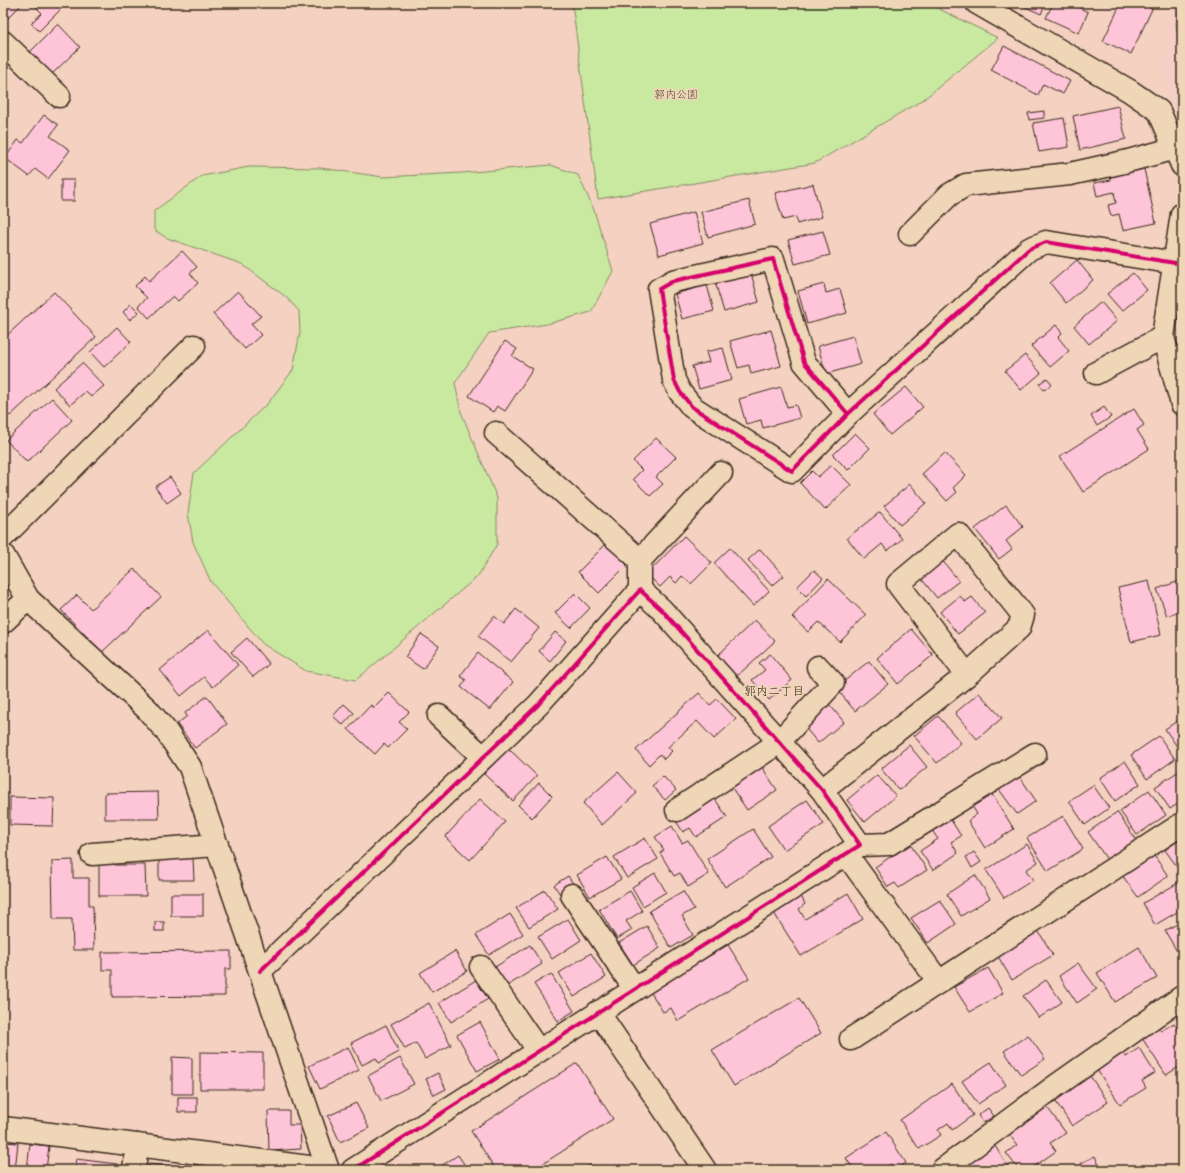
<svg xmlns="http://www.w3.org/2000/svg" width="1185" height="1173" font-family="Pangolin,'Klee One',sans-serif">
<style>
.built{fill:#f7cdc8}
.green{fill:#c9e9a1;stroke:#828a60}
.building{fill:#fec4d7;stroke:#3b2a1e}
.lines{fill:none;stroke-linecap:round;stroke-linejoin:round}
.minor-casing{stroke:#3b2a1e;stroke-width:25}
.minor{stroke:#efd6b7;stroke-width:22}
.cycleway-casing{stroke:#efd6b7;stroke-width:6}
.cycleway{stroke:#d6006c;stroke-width:4}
.labels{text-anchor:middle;stroke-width:3.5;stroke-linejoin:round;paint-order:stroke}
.park-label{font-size:11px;fill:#504732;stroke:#efd6b7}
.neighbourhood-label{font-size:12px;fill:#3b2a1e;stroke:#efd6b7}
</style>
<rect width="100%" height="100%" fill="#f4d1c1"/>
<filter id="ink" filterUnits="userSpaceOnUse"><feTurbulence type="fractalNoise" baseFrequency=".025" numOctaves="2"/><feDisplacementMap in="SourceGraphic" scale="8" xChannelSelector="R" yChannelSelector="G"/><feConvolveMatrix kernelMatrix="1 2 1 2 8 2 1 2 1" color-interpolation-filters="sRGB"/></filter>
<g filter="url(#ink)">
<polygon class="built" points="1173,3 1182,3 1182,137 1166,84 1167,33"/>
<g class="green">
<polygon points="572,3 932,3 939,9 998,38 924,99 815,163 598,199"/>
<polygon points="1179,3 1182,3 1182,64 1176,24"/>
<polygon points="551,165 578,175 594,210 613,271 591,312 547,324 489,333 455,383 461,412 497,498 497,544 478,576 356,680 306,671 263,644 211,582 193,542 188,513 194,473 268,403 293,370 300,332 299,311 286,297 242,264 167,238 154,230 154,211 202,176 249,167 321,168 383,177 462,173"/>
</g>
<g class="building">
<polygon points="3,3 23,3 7,19 3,14"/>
<polygon points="32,3 67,3 39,31 31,23 42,13"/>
<polygon points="1017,3 1046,3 1041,14"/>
<polygon points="1053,3 1069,3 1088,12 1079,33 1046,18"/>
<polygon points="1121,3 1139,3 1152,9 1131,54 1103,41"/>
<polygon points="58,24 80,47 51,75 29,53"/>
<polygon points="1004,46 1070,81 1063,94 1043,84 1038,95 991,70"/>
<polygon points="1118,106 1126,139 1080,150 1073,116"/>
<polygon points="1044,111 1044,118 1029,120 1028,113"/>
<polygon points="44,115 58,125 50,136 70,150 48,179 35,169 29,176 5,158 18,140 23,143"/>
<polygon points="1064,118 1069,147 1039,152 1033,123"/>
<polygon points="1144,169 1156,223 1123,230 1119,214 1111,216 1108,205 1116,203 1114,192 1097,196 1094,183 1111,180 1110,177"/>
<rect x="61" y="180" width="13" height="21"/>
<polygon points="813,184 822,217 797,224 796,217 783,220 775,193"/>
<polygon points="749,200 755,224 708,237 701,212"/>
<polygon points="694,212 703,243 659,255 650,224"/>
<polygon points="823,231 830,255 795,264 788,240"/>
<polygon points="182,251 197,267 190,273 198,283 178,301 173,296 149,318 138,306 147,298 135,286 145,276 149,281"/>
<polygon points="1077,260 1093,280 1066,303 1050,283"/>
<polygon points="751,273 759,302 724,312 715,282"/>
<polygon points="1133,273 1147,290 1122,311 1107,294"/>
<polygon points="824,284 826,293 840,289 847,313 807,324 798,291"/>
<polygon points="707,285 714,311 682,319 675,294"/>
<polygon points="238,291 261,316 251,324 261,335 245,349 213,314"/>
<polygon points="54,292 96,337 10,416 3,409 3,339"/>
<polygon points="1101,302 1117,321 1089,344 1074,326"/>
<polygon points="131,304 139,312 130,320 123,312"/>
<polygon points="1056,325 1062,333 1058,337 1069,351 1050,367 1031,346"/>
<polygon points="117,327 131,342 104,367 90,352"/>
<polygon points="771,330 781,366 751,374 749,365 738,368 730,341"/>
<polygon points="853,336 861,364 826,374 818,346"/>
<polygon points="505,341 517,349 512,356 533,369 505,411 497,406 493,412 469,396"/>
<polygon points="723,348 732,380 699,389 692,366 709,362 706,352"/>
<polygon points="1025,355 1041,373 1021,390 1005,371"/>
<polygon points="82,363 104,386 91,397 86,391 70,405 54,388"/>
<polygon points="1047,378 1052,384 1044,390 1039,384"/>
<polygon points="781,387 787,407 796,405 800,418 763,428 761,420 746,424 739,399"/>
<polygon points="906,387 923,407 890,435 873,414"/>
<polygon points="52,398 72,420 27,462 6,440"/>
<polygon points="1104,407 1111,417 1097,426 1091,416"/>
<polygon points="1134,409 1144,425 1137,430 1149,449 1083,492 1060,456"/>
<polygon points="855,433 870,448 848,470 833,455"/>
<polygon points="656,438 676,457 656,477 663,484 650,496 633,479 642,470 633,461"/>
<polygon points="945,453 966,475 953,488 957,492 947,501 922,474"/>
<polygon points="831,465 851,485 825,510 800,483 812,471 818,477"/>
<polygon points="170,477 181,493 167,503 155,487"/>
<polygon points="910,484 926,503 900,525 884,506"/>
<polygon points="1006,505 1023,527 1006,541 1012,549 999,559 975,529"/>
<polygon points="880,512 902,539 887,551 882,544 864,559 847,538"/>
<polygon points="684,536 712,563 691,584 682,576 676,583 670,577 660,587 647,574"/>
<polygon points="606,544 627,565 599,593 578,572"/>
<polygon points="730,548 769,591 753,606 714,563"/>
<polygon points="760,549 784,576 772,586 748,560"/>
<polygon points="941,559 959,581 937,598 920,577"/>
<polygon points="134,569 161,597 102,652 61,610 77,595 91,609"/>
<polygon points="814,570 823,578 806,596 797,587"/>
<polygon points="828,579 866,615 840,642 818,622 808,632 792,617"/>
<polygon points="1182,580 1182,610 1167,616 1157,589"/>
<polygon points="1149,581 1161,635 1131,642 1118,588"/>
<polygon points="575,593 590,608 571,628 555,613"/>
<polygon points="960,596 965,602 972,597 985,613 958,634 940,612"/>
<polygon points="516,609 539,628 511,662 478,636 494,616 504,624"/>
<polygon points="755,620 775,641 736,677 716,657"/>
<polygon points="911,629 933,655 898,684 877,658"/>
<polygon points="208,630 238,665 213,687 204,677 181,696 160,670"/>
<polygon points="555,632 566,641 550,661 539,651"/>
<polygon points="421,634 439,646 423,669 405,657"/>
<polygon points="247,638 269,664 253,677 231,652"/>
<polygon points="478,653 513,682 490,710 461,687 466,680 460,676"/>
<polygon points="770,654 792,680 769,700 752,680 765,670 759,663"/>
<polygon points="869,661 888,684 855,711 836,688"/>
<polygon points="389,693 409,712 399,722 407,729 388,748 384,744 375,754 348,729 371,705 374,708"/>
<polygon points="699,693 710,705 717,699 736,719 714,739 697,721 668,747 672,751 664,759 660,754 649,765 636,750"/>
<polygon points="979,693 1002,718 977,739 955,713"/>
<polygon points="207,696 227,724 195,748 177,724 187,716 185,713"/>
<polygon points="344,704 354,713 343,725 333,716"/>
<polygon points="829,704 844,722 818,743 803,725"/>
<polygon points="938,716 961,743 937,763 914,736"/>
<polygon points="1182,718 1182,754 1165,729"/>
<polygon points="1159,736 1175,759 1147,779 1131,755"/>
<polygon points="909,745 927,767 899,790 881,769"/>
<polygon points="508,748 537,776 513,801 484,774"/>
<polygon points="1125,761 1140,784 1115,801 1100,778"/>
<polygon points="762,767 777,790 747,810 732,788"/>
<polygon points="1182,769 1182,801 1170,809 1155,787"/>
<polygon points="618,772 637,793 602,825 583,803"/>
<polygon points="1018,774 1036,801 1017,814 998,788"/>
<polygon points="877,775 896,796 865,822 847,800"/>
<polygon points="663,776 676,790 665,800 652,786"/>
<polygon points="539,783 552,796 532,818 518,805"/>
<polygon points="1093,785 1109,808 1085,825 1069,801"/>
<polygon points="1149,790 1166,815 1137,835 1120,811"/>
<polygon points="158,792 159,819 105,819 105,793"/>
<polygon points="991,793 1014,829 985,848 968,821 977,814 972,806"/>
<polygon points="713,796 727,817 696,837 690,828 683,832 676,821"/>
<polygon points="10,797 54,798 53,826 10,825"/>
<polygon points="480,799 505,822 470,860 445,837"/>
<polygon points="807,800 824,824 784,850 768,826"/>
<polygon points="1117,812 1137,841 1108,861 1088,832"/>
<polygon points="1063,816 1083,849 1048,871 1027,838"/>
<polygon points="949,817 961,836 951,842 958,853 933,870 920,851 938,839 931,829"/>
<polygon points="672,826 682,843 688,840 709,874 688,887 680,873 674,876 660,853 664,850 655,837"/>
<polygon points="753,829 771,857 725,887 707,859"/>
<polygon points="645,838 658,859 627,878 614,857"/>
<polygon points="1182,838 1182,866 1178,868 1165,850"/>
<polygon points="910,844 927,870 899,888 895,883 888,887 875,867"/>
<polygon points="1027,844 1038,862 1026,870 1033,880 1004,898 986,870"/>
<polygon points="974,852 981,862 972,868 966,857"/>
<polygon points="1153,854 1168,876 1138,897 1122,875"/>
<polygon points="607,857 621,879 590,897 577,875"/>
<polygon points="193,858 194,880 159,880 159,859"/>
<polygon points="73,860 73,878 89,878 89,906 93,906 94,950 73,950 72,919 53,919 52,861"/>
<polygon points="99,861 115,861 115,865 145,865 146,896 99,896"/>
<polygon points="655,873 666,892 643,906 632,887"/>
<polygon points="975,875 990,898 961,916 947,894"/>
<polygon points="568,876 574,885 560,894 554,885"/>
<polygon points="1178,883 1182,890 1182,909 1155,925 1143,903"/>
<polygon points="545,890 558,909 529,927 516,908"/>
<polygon points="630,891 642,911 626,921 632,930 617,939 599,909"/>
<polygon points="683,891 694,909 682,916 693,935 671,948 649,911"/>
<polygon points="848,893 863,919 801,956 774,913 801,896 805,904 799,909 805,919"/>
<rect x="171" y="894" width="32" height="22"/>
<polygon points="940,900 956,924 928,943 911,918"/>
<polygon points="510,914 523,934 489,955 476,935"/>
<polygon points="568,919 581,940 552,959 538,937"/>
<polygon points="1182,921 1182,960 1165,931"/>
<rect x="155" y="922" width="9" height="9"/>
<polygon points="647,926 660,948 633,965 619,943"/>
<polygon points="1037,929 1053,955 1012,980 996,953"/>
<polygon points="530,945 542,964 507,986 495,967"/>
<polygon points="728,945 749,978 678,1021 671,1008 663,1012 650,991"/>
<polygon points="1139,947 1157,978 1115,1002 1097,973"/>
<polygon points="231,951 231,969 225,969 225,996 112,997 112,970 102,970 102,952"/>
<polygon points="455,951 467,971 432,992 420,973"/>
<polygon points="591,953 606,977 574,997 559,973"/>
<polygon points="1078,963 1097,989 1077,1003 1059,976"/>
<polygon points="988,968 1003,993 970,1012 954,987"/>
<polygon points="551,974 574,1011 558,1021 534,984"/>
<polygon points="476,980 488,999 451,1022 439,1003"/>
<polygon points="1046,980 1062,1002 1039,1018 1023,996"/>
<polygon points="799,998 821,1033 734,1086 712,1050"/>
<polygon points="429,1003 451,1045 425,1059 416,1043 405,1049 391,1024"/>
<polygon points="1182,1008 1182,1025 1174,1013"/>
<polygon points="480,1022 500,1059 477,1071 457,1035"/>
<polygon points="1174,1023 1182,1036 1182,1065 1166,1075 1140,1035 1156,1025 1161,1031"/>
<polygon points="386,1025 399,1052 379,1063 376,1058 362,1065 351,1043"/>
<polygon points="1028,1035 1045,1059 1021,1075 1004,1051"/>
<polygon points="348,1047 359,1070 320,1089 309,1066"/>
<polygon points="1139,1048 1155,1073 1142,1081 1146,1088 1120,1104 1097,1070 1123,1053 1126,1057"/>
<polygon points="200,1052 263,1053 263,1089 200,1089"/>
<polygon points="172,1057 192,1058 192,1094 172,1094"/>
<polygon points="400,1058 414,1084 381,1101 368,1076"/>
<polygon points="991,1062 1006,1085 978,1104 962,1081"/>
<polygon points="577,1063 613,1119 533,1170 496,1170 471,1131"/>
<polygon points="438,1073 446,1089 434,1095 426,1079"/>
<polygon points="1090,1076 1108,1102 1072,1126 1054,1099"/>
<polygon points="952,1084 973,1115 952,1130 948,1123 938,1130 941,1135 919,1149 900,1120"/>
<rect x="178" y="1097" width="19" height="15"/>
<polygon points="356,1103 369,1128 340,1142 328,1116"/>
<polygon points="1047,1107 1066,1133 1050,1143 1056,1151 1032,1168 1034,1170 1019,1170 1006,1153 1017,1145 1009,1134"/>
<polygon points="988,1108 994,1116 983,1123 978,1115"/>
<polygon points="268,1111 289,1111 289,1125 300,1125 301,1149 269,1151"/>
<polygon points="886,1132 906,1163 896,1170 891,1164 882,1170 854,1170 846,1158"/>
<polygon points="3,1142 18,1143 15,1170 3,1170"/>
<polygon points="30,1144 49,1146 46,1170 27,1170"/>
<polygon points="995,1146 1010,1170 967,1170 964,1166"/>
<polygon points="458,1155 468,1170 435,1170"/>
<polygon points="1095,1156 1101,1170 1084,1170 1081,1163"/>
<polygon points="76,1159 117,1164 116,1170 74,1170"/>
<polygon points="149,1164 179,1167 179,1170 149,1170"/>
<polygon points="590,1165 593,1170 582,1170"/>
</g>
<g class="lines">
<defs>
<g id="minor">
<polyline points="977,3 1130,91 1159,111 1182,165"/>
<polyline points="3,42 59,96"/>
<polyline points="1182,214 1163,337 1182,404"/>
<polyline points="910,234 949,195 966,185 1070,174 1124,162 1176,148"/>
<polyline points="1096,373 1163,337"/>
<polyline points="848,414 804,362 773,259 673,281 659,289 674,380 680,392 692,407 792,471 848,414 1029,249 1046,242 1175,263"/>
<polyline points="496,433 640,560 640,590"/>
<polyline points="3,537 194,346"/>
<polyline points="3,555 28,599 147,709 166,731 190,767 328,1170"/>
<polyline points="640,560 721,473"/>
<polyline points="3,622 28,599"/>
<polyline points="439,716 483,757"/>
<polyline points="822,790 967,675 1019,628 1023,615 958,534 898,584 967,675"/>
<polyline points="677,810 778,743 833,683 818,667"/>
<polyline points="860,845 889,844 1035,754"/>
<polyline points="92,854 217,845"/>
<polyline points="846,854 939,982"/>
<polyline points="572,895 634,988"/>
<polyline points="481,967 538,1050"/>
<polyline points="260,971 538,705 640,590 662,610 822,790 860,845 353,1170"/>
<polyline points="598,1012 705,1170"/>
<polyline points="851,1039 1182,824"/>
<polyline points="3,1128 309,1167 327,1168"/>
<polyline points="134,1170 137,1145"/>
<polyline points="942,1170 1050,1090 1182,997"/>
</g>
</defs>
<use href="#minor" class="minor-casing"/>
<use href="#minor" class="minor"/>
<defs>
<g id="cycleway">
<polyline points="848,414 804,362 773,259 673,281 659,289 674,380 680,392 692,407 792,471 848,414 1029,249 1046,242 1175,263"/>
<polyline points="260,971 538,705 640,590 662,610 822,790 860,845 353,1170"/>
</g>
</defs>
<use href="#cycleway" class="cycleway-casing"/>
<use href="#cycleway" class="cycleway"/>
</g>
</g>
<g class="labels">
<g class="park-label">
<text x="676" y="98">郭内公園</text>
</g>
<g class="neighbourhood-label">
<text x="774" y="695">郭内二丁目</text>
</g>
</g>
<rect width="1185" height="1173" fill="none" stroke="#efd6b7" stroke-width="16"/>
<rect x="8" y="8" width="1169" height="1157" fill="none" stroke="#3b2a1e" stroke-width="1.5" filter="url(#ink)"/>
</svg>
